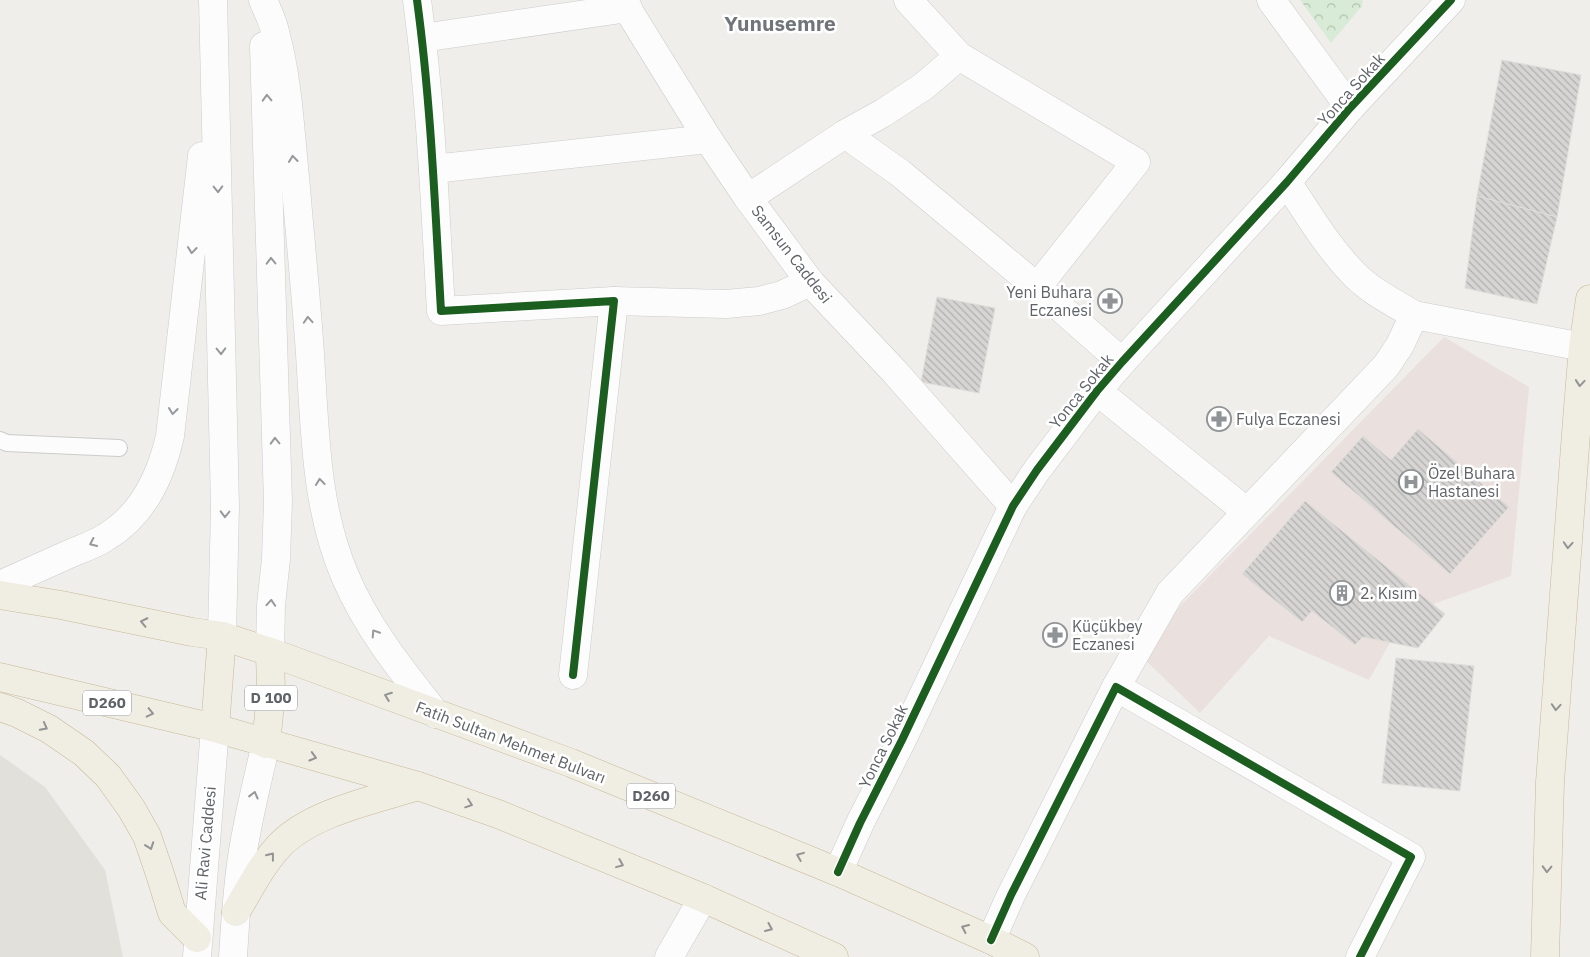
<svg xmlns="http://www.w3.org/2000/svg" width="1590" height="957" font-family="'IBM Plex Sans',sans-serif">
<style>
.education{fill:#e2e0da}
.medical{fill:#eae0de}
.forest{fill:url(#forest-crowns)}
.building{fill:url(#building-back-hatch);stroke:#deddd9}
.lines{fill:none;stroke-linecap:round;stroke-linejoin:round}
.lane-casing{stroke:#cbcccc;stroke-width:18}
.street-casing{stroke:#cbcccc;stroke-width:29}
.secondary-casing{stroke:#cacacb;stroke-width:29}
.highway-casing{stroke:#c8b996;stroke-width:29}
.lane{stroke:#fdfcfc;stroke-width:16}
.street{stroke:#fdfcfc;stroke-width:28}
.secondary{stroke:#fdfcfc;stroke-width:28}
.highway{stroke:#f0ede3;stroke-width:28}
.cycleway-casing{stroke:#fff;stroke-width:11}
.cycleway{stroke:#1b5e20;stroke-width:8}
.oneway{stroke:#96999c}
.oneway2{stroke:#929393}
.labels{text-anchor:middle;stroke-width:5;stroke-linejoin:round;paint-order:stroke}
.shield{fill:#fff;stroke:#8f9295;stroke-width:1}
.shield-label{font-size:15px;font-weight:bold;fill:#5f6368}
.street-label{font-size:16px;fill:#5f6368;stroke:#fff}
.poi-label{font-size:16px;fill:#5f6368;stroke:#fff;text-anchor:start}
.district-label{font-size:21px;font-weight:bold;fill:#70757a;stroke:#fff}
</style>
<defs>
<pattern id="forest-crowns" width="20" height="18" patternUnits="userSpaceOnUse" patternTransform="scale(1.25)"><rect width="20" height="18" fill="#d8ebd6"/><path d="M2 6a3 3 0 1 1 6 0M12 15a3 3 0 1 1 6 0" fill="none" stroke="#b2c2b1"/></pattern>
<pattern id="building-back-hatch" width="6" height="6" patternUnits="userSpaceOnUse" patternTransform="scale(1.25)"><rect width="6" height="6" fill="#d6d5d3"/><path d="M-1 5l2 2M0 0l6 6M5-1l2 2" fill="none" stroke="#b1b0af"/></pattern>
</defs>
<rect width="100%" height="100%" fill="#efeeea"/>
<polygon class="education" points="0,755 45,787 105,870 123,957 0,957"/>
<polygon class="medical" points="1444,337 1529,387 1511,576 1406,614 1369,680 1269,636 1200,713 1136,651"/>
<polygon class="forest" points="1300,0 1363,0 1362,6 1331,43"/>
<g class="building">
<polygon points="1502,60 1581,75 1557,217 1477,196"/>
<polygon points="1477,196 1557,217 1537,304 1465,288"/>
<polygon points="937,297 995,308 979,393 921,382"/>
<polygon points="1418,429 1509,507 1450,574 1331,472 1363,436 1391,460"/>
<polygon points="1305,501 1445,614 1418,648 1363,637 1355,645 1312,611 1302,622 1242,574"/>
<polygon points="1396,658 1474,666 1460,791 1382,783"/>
</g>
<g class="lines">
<defs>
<polyline id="lane" points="0,440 7,443 119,448"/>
<g id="street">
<polyline points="213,0 225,506 222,636"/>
<path d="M263,0C267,10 273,21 275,32C288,79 290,129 295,177C300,236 306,295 310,354C315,429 315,506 345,576C367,628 402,671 436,714"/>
<path d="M417,0C431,103 435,207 441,311L614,301L573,675"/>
<polyline points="622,0 708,139 748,198 810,282 894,371 1013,506"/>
<polyline points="908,0 959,56 1136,162 1037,287"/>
<polyline points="1271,0 1350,108"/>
<polyline points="422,38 628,8"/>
<polyline points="264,46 278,502 276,559 271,605 270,652"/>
<polyline points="845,134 900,173 1037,287 1122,362"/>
<polyline points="433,169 708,139"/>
<path d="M1287,182C1308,214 1327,246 1353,273C1370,291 1393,302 1414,315"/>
<polyline points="748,198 845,134 883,113 924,86 959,56"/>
<polyline points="614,301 726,304 759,301 782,295 810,282"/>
<polyline points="1097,391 1247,512"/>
<path d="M0,585C22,575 45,565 67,555C80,549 94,545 106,537C143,515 161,476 170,436L202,156"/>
<polyline points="1116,687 1170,593 1386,366 1400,345 1414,315 1583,347"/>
<polyline points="838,872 860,823 902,740 1013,506 1037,470 1097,391 1122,362 1287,182 1350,108 1451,0"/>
<polyline points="991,940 1011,895 1116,687 1411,857 1360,957"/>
<polyline points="669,957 703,898"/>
</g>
<g id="secondary">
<polyline points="197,957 215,728"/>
<path d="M233,957C235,924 237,890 242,857C248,819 257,781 266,744"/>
</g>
<g id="highway">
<polyline points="0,595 61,605 192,632 222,636 270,652 571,763 838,872 991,940 1025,957"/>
<polyline points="0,677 215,728 418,786 498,814 703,898 834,957"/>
<polyline points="0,707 17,713 49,729 84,753 108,776 131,808 147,836 160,874 172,913 197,938"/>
<polyline points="215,728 222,636"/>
<polyline points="266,744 271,694 270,652"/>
<path d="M236,912C249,890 262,864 280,845C312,812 375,800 418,786"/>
<polyline points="1545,957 1550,782 1577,420 1583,347 1590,299"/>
</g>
</defs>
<use href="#lane" class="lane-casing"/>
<use href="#street" class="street-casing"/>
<use href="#secondary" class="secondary-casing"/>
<use href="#highway" class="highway-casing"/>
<use href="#lane" class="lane"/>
<use href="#street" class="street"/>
<use href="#secondary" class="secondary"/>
<use href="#highway" class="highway"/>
<defs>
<g id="cycleway">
<path d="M417,0C431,103 435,207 441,311L614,301L573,675"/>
<polyline points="838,872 860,823 902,740 1013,506 1037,470 1097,391 1122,362 1287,182 1350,108 1451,0"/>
<polyline points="991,940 1011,895 1116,687 1411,857 1360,957"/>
</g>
</defs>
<use href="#cycleway" class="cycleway-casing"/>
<use href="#cycleway" class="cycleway"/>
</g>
<defs><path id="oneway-chevron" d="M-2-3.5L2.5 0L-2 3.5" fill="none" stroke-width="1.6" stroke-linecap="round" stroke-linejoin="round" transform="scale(1.25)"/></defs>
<g class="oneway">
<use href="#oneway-chevron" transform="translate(267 98) rotate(-92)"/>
<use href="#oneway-chevron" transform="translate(293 159) rotate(-96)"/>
<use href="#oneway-chevron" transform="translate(218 189) rotate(89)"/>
<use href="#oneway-chevron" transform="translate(192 250) rotate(96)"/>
<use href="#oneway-chevron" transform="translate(271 261) rotate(-91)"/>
<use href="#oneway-chevron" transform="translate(308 320) rotate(-94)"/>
<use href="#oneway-chevron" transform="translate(221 351) rotate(89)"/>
<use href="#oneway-chevron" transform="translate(173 411) rotate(97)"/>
<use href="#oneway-chevron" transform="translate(275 441) rotate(-92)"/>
<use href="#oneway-chevron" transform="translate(320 482) rotate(-96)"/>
<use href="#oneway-chevron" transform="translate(225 514) rotate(91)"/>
<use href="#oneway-chevron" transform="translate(93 543) rotate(155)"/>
<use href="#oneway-chevron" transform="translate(271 603) rotate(-86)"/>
<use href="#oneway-chevron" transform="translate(375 633) rotate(-123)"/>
<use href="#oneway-chevron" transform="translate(254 795) rotate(-76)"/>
</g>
<g class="oneway2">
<use href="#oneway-chevron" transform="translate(1580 383) rotate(95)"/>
<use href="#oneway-chevron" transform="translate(1568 545) rotate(94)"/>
<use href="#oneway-chevron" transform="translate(144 622) rotate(-168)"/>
<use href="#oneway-chevron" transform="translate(388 696) rotate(-159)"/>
<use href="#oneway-chevron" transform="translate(1556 707) rotate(94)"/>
<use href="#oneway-chevron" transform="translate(150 713) rotate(13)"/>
<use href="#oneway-chevron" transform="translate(44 727) rotate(28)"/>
<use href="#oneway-chevron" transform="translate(313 757) rotate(16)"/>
<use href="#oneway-chevron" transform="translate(469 804) rotate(19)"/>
<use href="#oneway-chevron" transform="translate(150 846) rotate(70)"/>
<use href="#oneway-chevron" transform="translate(271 856) rotate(-52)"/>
<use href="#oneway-chevron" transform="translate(800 856) rotate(-158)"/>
<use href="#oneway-chevron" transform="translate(620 864) rotate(22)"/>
<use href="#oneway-chevron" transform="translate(1547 869) rotate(92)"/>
<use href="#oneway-chevron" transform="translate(769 928) rotate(24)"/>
<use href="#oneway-chevron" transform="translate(965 928) rotate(-156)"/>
</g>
<defs>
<symbol id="pharmacy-ring" viewBox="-11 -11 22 22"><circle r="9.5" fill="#fff" stroke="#919496" stroke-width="1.5"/><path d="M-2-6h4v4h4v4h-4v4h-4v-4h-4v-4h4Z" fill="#919496"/></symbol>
<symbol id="hospital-ring" viewBox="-11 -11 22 22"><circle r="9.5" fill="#fff" stroke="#919496" stroke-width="1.5"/><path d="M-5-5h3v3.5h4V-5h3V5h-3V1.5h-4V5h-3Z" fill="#919496"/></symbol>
<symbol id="building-ring" viewBox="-11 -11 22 22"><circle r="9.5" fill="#fff" stroke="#919496" stroke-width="1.5"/><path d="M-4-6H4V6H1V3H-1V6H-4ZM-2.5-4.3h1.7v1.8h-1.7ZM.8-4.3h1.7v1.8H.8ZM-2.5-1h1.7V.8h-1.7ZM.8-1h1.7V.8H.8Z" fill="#919496"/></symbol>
</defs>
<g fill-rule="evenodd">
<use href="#pharmacy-ring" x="1096" y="287" width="28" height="28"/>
<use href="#pharmacy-ring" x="1205" y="405" width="28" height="28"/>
<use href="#hospital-ring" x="1397" y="468" width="28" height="28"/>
<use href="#building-ring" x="1328" y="579" width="28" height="28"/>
<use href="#pharmacy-ring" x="1041" y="621" width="28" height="28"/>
</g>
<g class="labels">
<g class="shield">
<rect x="245" y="685.5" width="52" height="25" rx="4"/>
<rect x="83" y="690.5" width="48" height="25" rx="4"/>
<rect x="627" y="783.5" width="48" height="25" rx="4"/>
</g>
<g class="shield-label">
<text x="271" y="703">D 100</text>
<text x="107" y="708">D260</text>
<text x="651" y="801">D260</text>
</g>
<g class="street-label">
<text transform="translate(1351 89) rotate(-48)" y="6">Yonca Sokak</text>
<text transform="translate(792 254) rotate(52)" y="6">Samsun Caddesi</text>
<text transform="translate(1081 391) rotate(-51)" y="6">Yonca Sokak</text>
<text transform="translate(511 742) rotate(21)" y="6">Fatih Sultan Mehmet Bulvarı</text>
<text transform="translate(883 746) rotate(-64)" y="6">Yonca Sokak</text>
<text transform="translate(205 843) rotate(-85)" y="6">Ali Ravi Caddesi</text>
</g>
<g class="poi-label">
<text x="1092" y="298" text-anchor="end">Yeni Buhara<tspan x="1092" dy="18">Eczanesi</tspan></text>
<text x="1236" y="425">Fulya Eczanesi</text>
<text x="1428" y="479">Özel Buhara<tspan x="1428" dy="18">Hastanesi</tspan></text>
<text x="1360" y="599">2. Kısım</text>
<text x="1072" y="632">Küçükbey<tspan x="1072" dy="18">Eczanesi</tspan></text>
</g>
<g class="district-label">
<text x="780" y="31">Yunusemre</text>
</g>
</g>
</svg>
